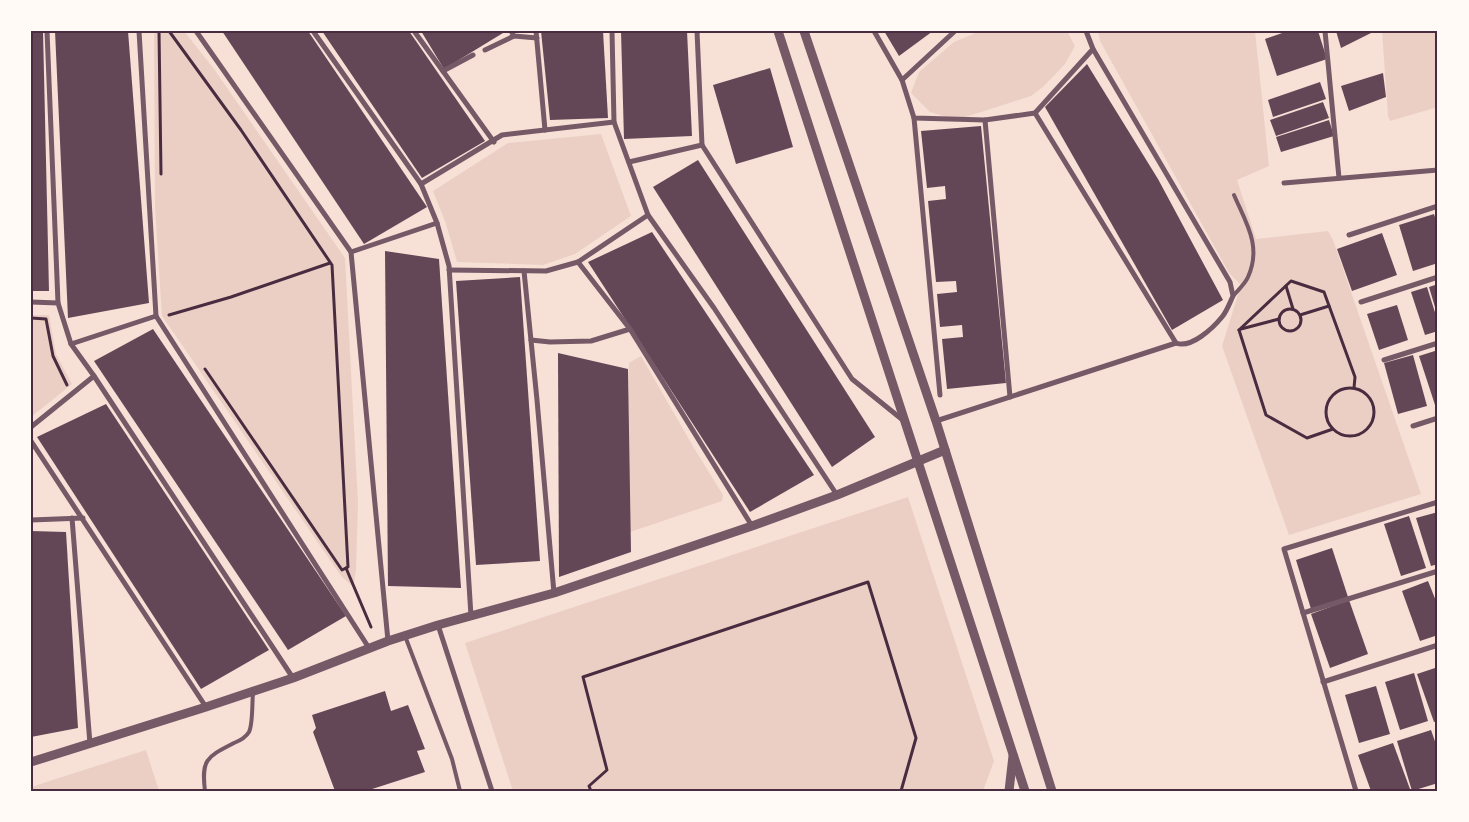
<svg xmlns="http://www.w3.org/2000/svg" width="1469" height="822" font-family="'Roboto Condensed',sans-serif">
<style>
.green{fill:#ebcfc5}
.building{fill:#644757}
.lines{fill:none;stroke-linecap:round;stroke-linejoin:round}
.path{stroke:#4a2c40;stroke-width:3}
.service{stroke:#755966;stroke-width:4}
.minor{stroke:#755966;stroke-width:5}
.tertiary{stroke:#755966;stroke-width:9}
.neatline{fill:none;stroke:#4a2c40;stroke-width:2}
</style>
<rect width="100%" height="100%" fill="#f7e1d7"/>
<g class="green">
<polygon points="154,31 184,31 214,69 345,258 358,503 356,571 353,587 341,576 162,316 155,208"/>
<polygon points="980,31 1067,31 1075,46 1065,64 1043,87 1031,96 956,120 930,112 911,93 919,72 954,42"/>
<polygon points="1098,31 1255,31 1269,166 1237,180 1256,239 1328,231 1333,240 1421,494 1289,535 1222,346 1241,285 1229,273 1100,41"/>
<polygon points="1382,31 1438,31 1438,107 1390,121 1388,116"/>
<polygon points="601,134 631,216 575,254 543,265 457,262 446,224 433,191 508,143"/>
<polygon points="31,315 49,315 56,354 72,384 31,417"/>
<polygon points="641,356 694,448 723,495 722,501 627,533 629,363"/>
<polygon points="908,497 994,761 983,791 513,791 465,643"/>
<polygon points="146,750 159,791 31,791 31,787"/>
</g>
<g class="building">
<polygon points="31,31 43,31 49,291 31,291"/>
<polygon points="55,31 128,31 149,303 68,318"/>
<polygon points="222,31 308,31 427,207 364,244"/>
<polygon points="322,31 409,31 485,141 422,178"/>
<polygon points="421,31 503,31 503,33 444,69"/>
<polygon points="541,31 603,31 608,118 550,120"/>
<polygon points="621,31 687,31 692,136 624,139"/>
<polygon points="884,31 933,31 899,56"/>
<polygon points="1288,31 1318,31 1327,59 1277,76 1265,39"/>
<polygon points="1336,31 1375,31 1341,48"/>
<polygon points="1087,64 1158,179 1223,300 1172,330 1045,107"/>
<polygon points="770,68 793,147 736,164 713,85"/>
<polygon points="1383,73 1386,97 1349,111 1341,86"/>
<polygon points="1320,82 1326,99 1273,117 1268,100"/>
<polygon points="1323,102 1329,118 1276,136 1270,120"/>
<polygon points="1329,120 1334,136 1281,152 1276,137"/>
<polygon points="981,126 1006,383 947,389 942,339 963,337 962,325 940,327 937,294 957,292 956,281 936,282 928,201 946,199 945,186 927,188 921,131"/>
<polygon points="698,160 875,437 832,467 653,187"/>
<polygon points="1434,214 1438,227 1438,263 1413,271 1399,225"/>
<polygon points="652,232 814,475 750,512 588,262"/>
<polygon points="1382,233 1397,275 1352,291 1337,249"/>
<polygon points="385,251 439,259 461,588 388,586"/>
<polygon points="520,277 540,561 476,565 456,281"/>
<polygon points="1438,284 1438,314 1437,314 1429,287"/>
<polygon points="1427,287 1438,322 1438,331 1425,335 1411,292"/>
<polygon points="1397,305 1408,340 1379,350 1367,314"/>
<polygon points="153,329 346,616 288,650 94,361"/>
<polygon points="1438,350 1438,407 1436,408 1419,356"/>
<polygon points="558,353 628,369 631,552 559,577"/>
<polygon points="1413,355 1427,406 1398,414 1384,363"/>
<polygon points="106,404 269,650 201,689 37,437"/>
<polygon points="1438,512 1438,564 1431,566 1416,518"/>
<polygon points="1409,516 1426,568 1401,576 1384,524"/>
<polygon points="31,531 66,532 78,728 31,737"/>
<polygon points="1332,548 1348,597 1311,609 1296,560"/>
<polygon points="1428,581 1438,606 1438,635 1420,641 1402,591"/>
<polygon points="1349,600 1368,654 1330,668 1311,614"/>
<polygon points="1438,667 1438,721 1434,722 1417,674"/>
<polygon points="1414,673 1428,721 1400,730 1385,682"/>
<polygon points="1376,686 1390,734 1359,743 1345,695"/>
<polygon points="385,691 391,711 408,705 425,749 417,751 425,772 366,791 335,791 313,732 316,728 312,715"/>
<polygon points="1431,730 1438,750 1438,783 1412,791 1397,741"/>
<polygon points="1393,743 1410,789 1404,791 1371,791 1358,755"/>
</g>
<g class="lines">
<g class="path">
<polyline points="159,31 161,174"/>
<polyline points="169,31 241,130 332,265 348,567 342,570 205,369"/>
<polyline points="1286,286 1293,309"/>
<circle cx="1290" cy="320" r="11"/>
<polyline points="169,315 231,297 330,263"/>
<polyline points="1300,315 1329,306"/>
<polyline points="31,318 46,319 53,356 67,385"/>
<polyline points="1241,329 1279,319"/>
<polyline points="1239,330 1291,281 1324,292 1355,377 1354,388"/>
<polyline points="1239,330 1266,415 1307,438 1333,429"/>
<circle cx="1350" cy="412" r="24"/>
<polyline points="346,568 371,627"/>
<polyline points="591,791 589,786 607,770 583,677 868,582 916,738 901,791"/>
</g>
<g class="service">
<path d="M1233,296C1238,290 1245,284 1248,277C1262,246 1246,223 1234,195"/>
<polyline points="405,636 452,759 460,791"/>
<path d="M205,791C201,759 207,757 234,743C239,741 246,737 249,732C253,724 252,702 253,693"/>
</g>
<g class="minor">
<polyline points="47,31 58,303"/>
<polyline points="139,31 156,316 369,648"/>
<polyline points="196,31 351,252 388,641"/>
<polyline points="313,31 421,184 437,223 449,266 471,616"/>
<polyline points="414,31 494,142"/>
<polyline points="511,31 514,36 537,38"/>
<polyline points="536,31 545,130"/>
<polyline points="612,31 614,122"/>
<polyline points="874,31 902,80 914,118 985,120 1035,113 1093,49"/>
<polyline points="1325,31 1339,178"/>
<polyline points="485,50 514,36"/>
<polyline points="443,71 473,55"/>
<polyline points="902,80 955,31"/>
<path d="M1035,113L1176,343C1191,349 1213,328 1222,317C1227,311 1230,302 1233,296L1230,282L1093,49L1086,31"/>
<polyline points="914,118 940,395"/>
<polyline points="985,120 1010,397"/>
<polyline points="702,145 852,379 904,421"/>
<polyline points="629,162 702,145 697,31"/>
<polyline points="1284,183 1438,170"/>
<polyline points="421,184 502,135 614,122 648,215 578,262 546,271 449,270"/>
<polyline points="648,215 714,308 837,495"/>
<polyline points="1349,235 1438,206"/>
<polyline points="351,252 437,223"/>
<polyline points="578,262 630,329 752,526"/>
<polyline points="524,271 537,400 554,593"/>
<polyline points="31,302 58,303 71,344 94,376 31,427"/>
<polyline points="1361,302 1438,277"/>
<polyline points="531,340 550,342 591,341 630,329"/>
<polyline points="71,344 156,316"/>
<polyline points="1384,360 1438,343"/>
<polyline points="94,376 293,678"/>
<polyline points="936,421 1176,343"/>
<polyline points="1413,426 1438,418"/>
<polyline points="31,441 206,707"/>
<polyline points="72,518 90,744"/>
<polyline points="31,520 83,518"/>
<polyline points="1303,613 1438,571"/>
<polyline points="438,625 492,791"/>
<polyline points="1323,682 1438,645"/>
<polyline points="1356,791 1284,549 1438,502"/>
</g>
<g class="tertiary">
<polyline points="778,31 1025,791"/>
<polyline points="804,31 936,421 1052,791"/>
<polyline points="31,762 206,707 293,678 388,641 438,625 554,593 752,526 837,495 945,450"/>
<polyline points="1009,791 1013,756"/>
</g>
</g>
<rect width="1469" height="822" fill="none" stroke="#fffaf5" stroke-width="65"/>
<rect x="32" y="32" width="1404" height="758" class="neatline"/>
</svg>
